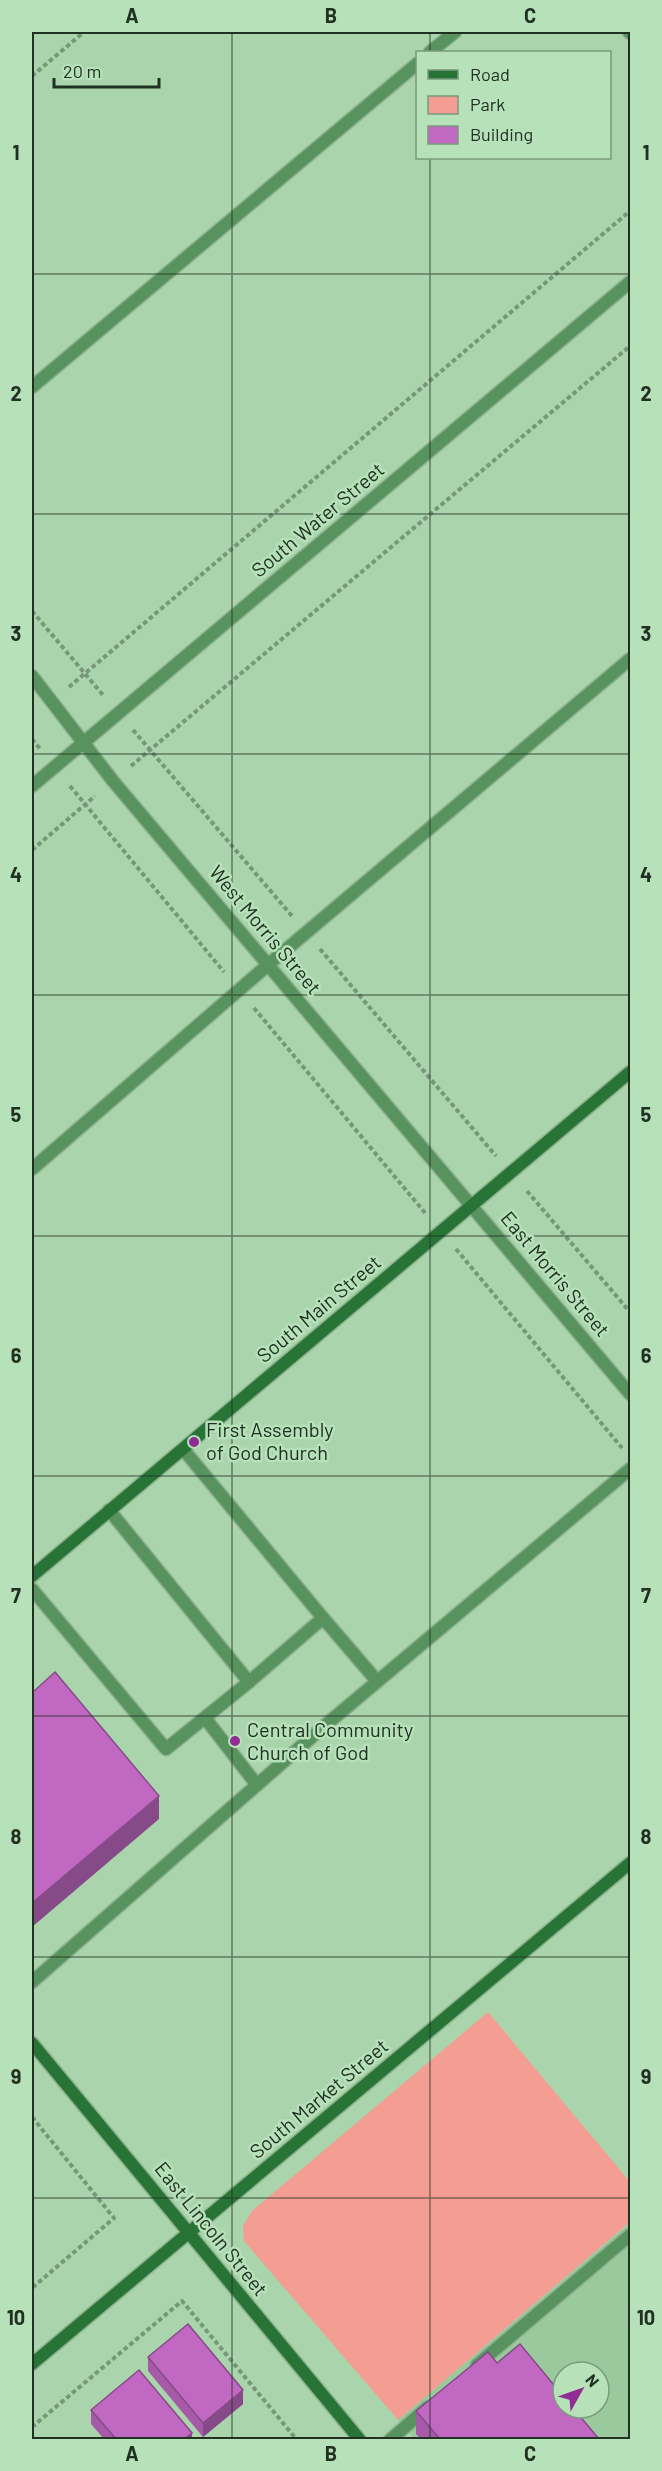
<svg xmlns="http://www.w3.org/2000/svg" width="662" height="2471" font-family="Barlow,sans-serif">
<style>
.built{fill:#99c99d;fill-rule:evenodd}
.green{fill:#f49d93}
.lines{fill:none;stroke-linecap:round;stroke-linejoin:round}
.lane-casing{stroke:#8bb08d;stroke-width:15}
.street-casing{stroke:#8bb08d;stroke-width:15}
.secondary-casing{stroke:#8bb08d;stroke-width:15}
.path{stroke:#769778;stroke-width:4;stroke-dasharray:4.5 3;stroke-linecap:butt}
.lane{stroke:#58925f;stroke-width:12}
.street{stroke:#58925f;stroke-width:12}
.secondary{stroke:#287336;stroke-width:12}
.wall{fill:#a65aa7}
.shaded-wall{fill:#874a88}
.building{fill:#c169c2;stroke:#874a88;stroke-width:1.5}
.grid{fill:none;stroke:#203121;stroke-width:1.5;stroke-opacity:0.55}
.poi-dot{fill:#902c93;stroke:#b6e1b9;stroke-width:2}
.labels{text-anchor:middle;stroke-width:5;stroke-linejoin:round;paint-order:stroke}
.street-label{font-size:20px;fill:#203121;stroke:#b6e1b9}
.poi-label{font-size:20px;fill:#203121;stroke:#b6e1b9;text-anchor:start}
.neatline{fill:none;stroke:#203121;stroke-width:2}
.grid-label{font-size:20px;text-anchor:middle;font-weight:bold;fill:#203121}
</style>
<rect width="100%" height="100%" fill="#a9d4ac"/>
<path class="built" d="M630,2223V2439H415L398,2420ZM563,2372H599V2408H563Z"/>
<polygon class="green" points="488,2012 630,2182 630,2222 398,2420 244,2241 243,2226 252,2211"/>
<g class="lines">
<defs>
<g id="lane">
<polyline points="430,52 455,32"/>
<polyline points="32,387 418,63"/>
<polyline points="32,1169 269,964 630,659"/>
<polyline points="183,1449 323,1618 249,1682"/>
<polyline points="32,1589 166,1749 249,1682 109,1510"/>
<polyline points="323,1618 377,1681"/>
<polyline points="205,1718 257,1785"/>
<polyline points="32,1982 322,1728 630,1469"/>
<polyline points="477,2365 630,2235"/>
<polyline points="390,2440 428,2407"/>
</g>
<g id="street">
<polyline points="629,32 630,33"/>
<polyline points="32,676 113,781 630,1394"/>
<polyline points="32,786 630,282"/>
</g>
<g id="secondary">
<polyline points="32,1576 630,1072"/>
<polyline points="32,2043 360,2440"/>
<polyline points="32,2364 630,1863"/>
</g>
</defs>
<use href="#lane" class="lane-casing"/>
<use href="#street" class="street-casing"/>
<use href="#secondary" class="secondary-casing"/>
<g class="path">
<polyline points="32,76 84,32"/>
<polyline points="32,611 103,695"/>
<polyline points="69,687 630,211"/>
<polyline points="133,730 292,916"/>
<polyline points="32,739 41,750"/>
<polyline points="131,766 630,346"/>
<polyline points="70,786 224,972"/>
<polyline points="32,850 95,796"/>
<polyline points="320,949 496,1156"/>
<polyline points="254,1008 426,1214"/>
<polyline points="527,1191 630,1312"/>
<polyline points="456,1249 622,1448"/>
<polyline points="32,2117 114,2218 32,2288"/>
<polyline points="32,2427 182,2301 297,2440"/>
</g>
<use href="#lane" class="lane"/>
<use href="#street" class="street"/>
<use href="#secondary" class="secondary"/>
</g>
<g class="wall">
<polygon points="148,2357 243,2404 203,2437 148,2371"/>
<polygon points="497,2363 599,2439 421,2439 416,2434 416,2411"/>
<polygon points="91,2410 192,2439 104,2439 91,2424"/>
</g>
<g class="shaded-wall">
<polygon points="159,1796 159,1819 32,1927 32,1903"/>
<polygon points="243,2390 243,2404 203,2437 203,2423"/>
<polygon points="192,2433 192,2439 184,2439"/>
</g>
<g class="building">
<polygon points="55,1672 159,1796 32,1903 32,1693"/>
<polygon points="188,2324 243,2390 203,2423 148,2357"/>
<polygon points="520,2344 563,2396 563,2408 573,2408 599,2439 440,2439 416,2411 488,2352 497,2363"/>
<polygon points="139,2370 192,2433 184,2439 116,2439 91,2410"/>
</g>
<path class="grid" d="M232,32V2440M430,32V52M430,158V2440M32,274H630M32,514H630M32,754H630M32,995H630M32,1236H630M32,1476H630M32,1716H630M32,1957H630M32,2198H630"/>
<g class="poi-dot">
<circle cx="194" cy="1442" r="6"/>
<circle cx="235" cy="1741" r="6"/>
</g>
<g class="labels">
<g class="street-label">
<text transform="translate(318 520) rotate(-40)" y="7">South Water Street</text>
<text transform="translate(265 930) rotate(50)" y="7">West Morris Street</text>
<text transform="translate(555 1274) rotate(50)" y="7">East Morris Street</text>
<text transform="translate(319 1309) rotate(-40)" y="7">South Main Street</text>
<text transform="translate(319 2099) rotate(-40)" y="7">South Market Street</text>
<text transform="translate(211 2229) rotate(51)" y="7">East Lincoln Street</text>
</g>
<g class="poi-label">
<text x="206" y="1437">First Assembly<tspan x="206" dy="23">of God Church</tspan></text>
<text x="247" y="1737">Central Community<tspan x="247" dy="23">Church of God</tspan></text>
</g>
</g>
<rect width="662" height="2471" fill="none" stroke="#b6e1b9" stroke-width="66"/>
<rect x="416" y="51" width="195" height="108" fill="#b6e1b9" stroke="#7a9b7c" stroke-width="1.5"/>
<rect x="428" y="70" width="30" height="9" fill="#287336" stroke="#7a9b7c" stroke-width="1.5"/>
<text x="470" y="81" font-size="18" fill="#203121">Road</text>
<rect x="428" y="96" width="30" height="18" fill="#f49d93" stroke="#7a9b7c" stroke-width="1.5"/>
<text x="470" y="111" font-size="18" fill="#203121">Park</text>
<rect x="428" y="126" width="30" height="18" fill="#c169c2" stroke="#7a9b7c" stroke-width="1.5"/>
<text x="470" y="141" font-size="18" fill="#203121">Building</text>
<g transform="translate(581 2390) rotate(50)"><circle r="28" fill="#b6e1b9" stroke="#7a9b7c" stroke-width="1.5"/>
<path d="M0-4.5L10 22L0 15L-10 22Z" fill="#902c93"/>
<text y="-9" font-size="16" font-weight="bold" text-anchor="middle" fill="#203121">N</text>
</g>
<path d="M54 78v9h105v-9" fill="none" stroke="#203121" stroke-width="3"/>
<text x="63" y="78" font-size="18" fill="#203121" stroke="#b6e1b9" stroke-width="4.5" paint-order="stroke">20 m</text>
<rect x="33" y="33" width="596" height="2405" class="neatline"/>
<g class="grid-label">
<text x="132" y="23">A</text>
<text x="331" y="23">B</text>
<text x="530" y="23">C</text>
<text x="16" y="160">1</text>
<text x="646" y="160">1</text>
<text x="16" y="401">2</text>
<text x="646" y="401">2</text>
<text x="16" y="641">3</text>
<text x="646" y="641">3</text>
<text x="16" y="882">4</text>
<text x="646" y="882">4</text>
<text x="16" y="1122">5</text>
<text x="646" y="1122">5</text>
<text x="16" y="1363">6</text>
<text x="646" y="1363">6</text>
<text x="16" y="1603">7</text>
<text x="646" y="1603">7</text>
<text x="16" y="1844">8</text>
<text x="646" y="1844">8</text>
<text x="16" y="2084">9</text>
<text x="646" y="2084">9</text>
<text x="16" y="2325">10</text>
<text x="646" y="2325">10</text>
<text x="132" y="2461">A</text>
<text x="331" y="2461">B</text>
<text x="530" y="2461">C</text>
</g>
</svg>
